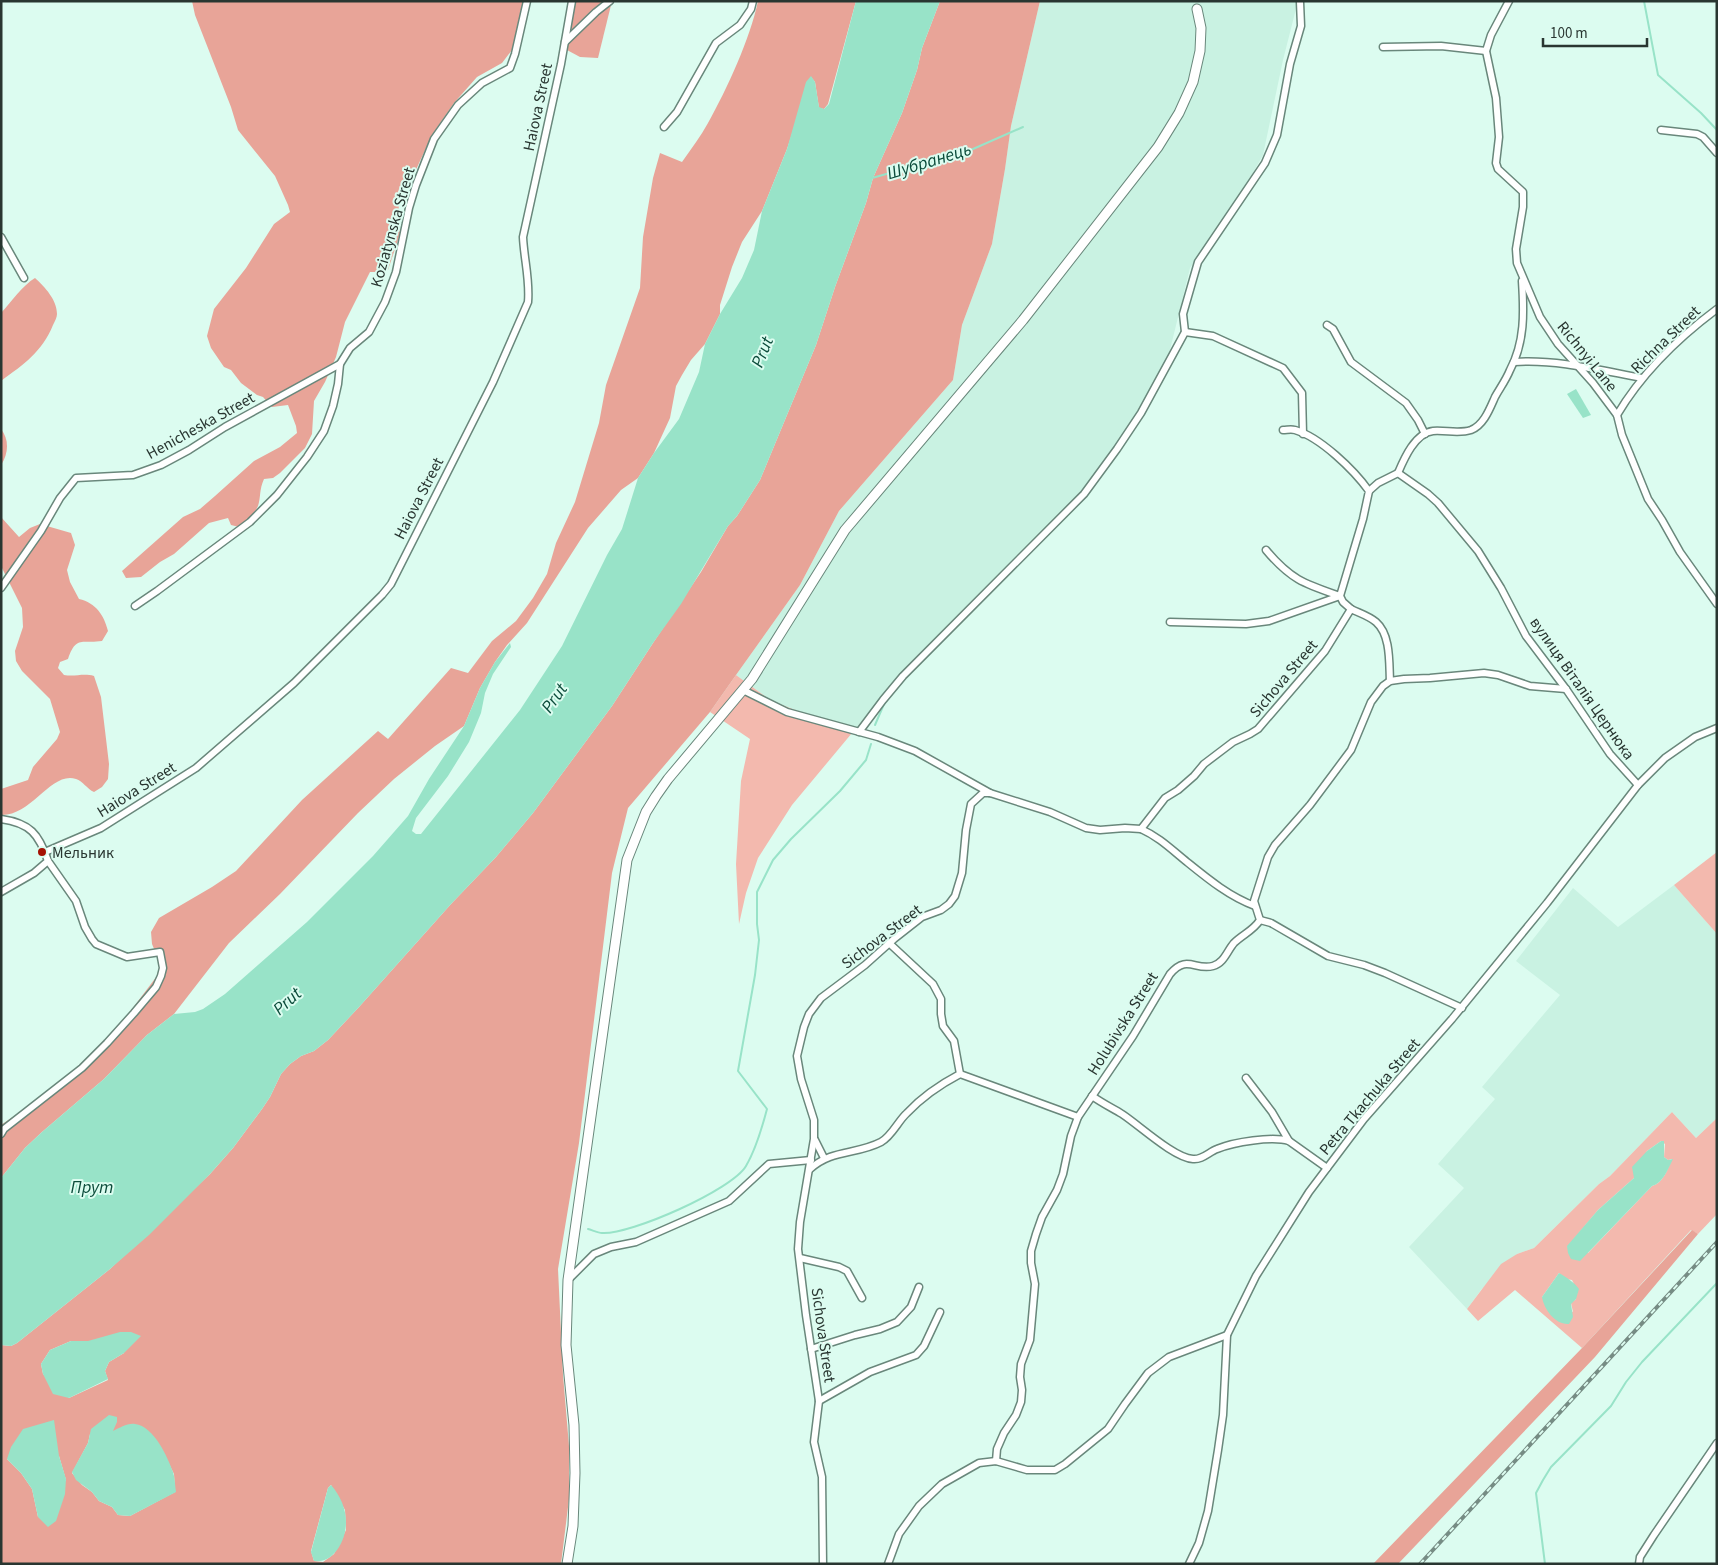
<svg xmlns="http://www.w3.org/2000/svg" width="1718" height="1565" font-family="'Source Sans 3',sans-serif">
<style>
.built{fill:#c9f2e2}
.green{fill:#f3b9ae;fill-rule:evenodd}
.forest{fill:#e8a498;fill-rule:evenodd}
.water{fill:#98e3c8}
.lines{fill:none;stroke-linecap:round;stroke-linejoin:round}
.stream{stroke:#98e3c8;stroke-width:2}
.street-casing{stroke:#69877b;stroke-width:9}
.secondary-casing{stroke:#69877b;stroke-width:11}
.street{stroke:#fff;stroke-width:6}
.secondary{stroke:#fff;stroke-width:9}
.rail-casing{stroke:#768c84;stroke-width:4}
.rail{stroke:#dcfcf0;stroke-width:2;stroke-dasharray:5.5;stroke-linecap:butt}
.poi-dot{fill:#a51103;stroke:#dcfcf0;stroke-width:2}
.labels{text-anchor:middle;stroke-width:4;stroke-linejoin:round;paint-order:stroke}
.street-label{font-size:16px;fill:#293631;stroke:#dcfcf0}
.poi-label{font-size:16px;fill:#293631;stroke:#dcfcf0;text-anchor:start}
.water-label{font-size:18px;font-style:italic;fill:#0c4c3b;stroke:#dcfcf0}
</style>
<rect width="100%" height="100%" fill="#dcfcf0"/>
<g class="built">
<polygon points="1040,1 1298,1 1283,60 1263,155 1249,180 1190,268 1169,354 1134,420 1088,484 1020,555 905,668 852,733 770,700 736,675 800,585 839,511 953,380 962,325 992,244 1005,169 1011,126"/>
<polygon points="1674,885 1717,934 1717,1118 1696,1138 1672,1112 1610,1176 1599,1184 1534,1248 1517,1254 1481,1290 1467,1309 1409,1247 1464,1188 1438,1164 1495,1099 1482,1087 1560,995 1516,961 1573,888 1618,927"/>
</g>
<g class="green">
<polygon points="736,675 770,700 852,733 792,805 758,858 746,893 739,924 736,864 741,781 750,739 710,712"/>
<polygon points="1717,852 1717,934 1674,885"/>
<path d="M1672,1112L1696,1138L1717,1118V1214L1698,1234L1691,1230L1582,1348L1515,1290L1478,1321L1467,1309L1501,1264L1517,1254L1534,1248L1599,1184L1610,1176ZM1661,1141L1665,1144L1664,1157L1668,1160L1672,1159C1668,1169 1663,1183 1652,1186L1588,1253L1567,1247L1598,1210L1634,1178L1647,1151ZM1559,1273L1566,1279L1572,1280L1574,1284L1576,1299L1571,1303L1573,1312L1542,1297Z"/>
</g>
<g class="forest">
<path d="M192,1H523L512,50L502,63L477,77L454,103L432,135L414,174L398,192L400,234L388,270L379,272H370L345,322L336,357L325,382L314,401L312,434L305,448L280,473L273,478L264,479C259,490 261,497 258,506C254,515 246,521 239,527L231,525L228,518L209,523L174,554L160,562L141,577L126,578L122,571L183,517L200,509L215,496L254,461L280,447L297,433L296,426L288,405L272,407L263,397L257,395L241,383L231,370L224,367L211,348L207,336L214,309L246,268L274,224L290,212L288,205L275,176L238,130L231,107L195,15Z"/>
<polygon points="575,1 612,1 598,58 580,57 567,50"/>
<path d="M758,1H856L828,104L824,109L819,108L815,82L811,77L787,149L762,211L742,242L732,267L720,305V314L705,344L691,360L682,375L676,386L670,418L654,453L638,478L621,490L588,528L527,623L507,645L495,662L480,688L464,726L435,746L394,779L358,813L280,894L229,943L174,1014L147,1035L104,1079L42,1132L25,1148L1,1178V1125L59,1085L85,1062L123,1021L157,976L160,963L152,944L151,932L159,918L212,887L236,871L302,800L378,731L388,739L451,668L468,673L492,641L516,621L533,598L547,574L556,543L575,502L599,423L606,385L640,288L643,237L653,178L660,153L682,162C691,149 701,136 708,123C727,89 750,39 758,1Z"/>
<path d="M940,1H1040L1011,126L1005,169L992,244L962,325L953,380L839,511L800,585L736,675L710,712L628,808L612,873L579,1143L558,1269L563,1375L569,1446V1499L561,1564H1V1345L11,1346L17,1343L110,1269L210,1174L233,1148L262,1109L270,1097L281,1074L290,1064L301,1056L314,1051L328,1040L359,1007L451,904L496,857L533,813L612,706L653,643L701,572L728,526L737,516L760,480L816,345L835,287L866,203L873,178L902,113L917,70L922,48ZM71,1341H88L124,1353L109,1362L105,1371L108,1380L69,1398L43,1374L41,1364L50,1350ZM112,1432L169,1464L174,1474L175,1492L130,1516L118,1515L112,1507L99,1501L92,1492L82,1485L72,1473L88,1443L90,1434ZM59,1456L66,1480L38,1517L32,1489L21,1473L7,1459ZM331,1485L345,1510L346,1530L334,1554L323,1562L314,1561L311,1551L328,1488Z"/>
<path d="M35,278C45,287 57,300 57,314C57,317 55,321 53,325C42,352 24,364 1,381V313C11,302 23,285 35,278Z"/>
<path d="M1,429C9,439 9,453 1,465Z"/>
<path d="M1,517L19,537L30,528L40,524L71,533L75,545L67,570L70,582L79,599C96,603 104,615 108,631L102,641C82,644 76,635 68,659L60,662L58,668L64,675C75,677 83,673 94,676L101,697L109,764L108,779L102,787L94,792C87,789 83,781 76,779C51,771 32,816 1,815V789L28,780L33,767L57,739L60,732L50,699L22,671L16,661L15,651L23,627L22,608L1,566Z"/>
<polygon points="1692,1230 1698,1234 1595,1357 1398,1564 1373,1564 1582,1348"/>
</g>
<g class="water">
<polygon points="856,1 940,1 922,48 917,70 902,113 873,178 866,203 835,287 816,345 760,480 737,516 728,526 681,604 653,643 612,706 533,813 496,857 451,904 359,1007 328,1040 314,1051 301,1056 290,1064 281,1074 270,1097 262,1109 233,1148 210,1174 149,1235 110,1269 17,1343 11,1346 1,1345 1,1178 25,1148 42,1132 104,1079 147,1035 174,1014 195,1012 203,1009 225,994 307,922 373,856 408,816 429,779 464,726 480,688 495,662 510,643 511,647 493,674 485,693 481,713 469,742 448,776 416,818 412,831 416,834 421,834 520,710 562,646 607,555 622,529 638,478 654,453 679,419 699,372 705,344 720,314 742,278 754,250 762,211 787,149 806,82 811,76 815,82 819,107 824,109 829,104"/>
<polygon points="1576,389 1591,415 1583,418 1567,394"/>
<path d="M1661,1141H1664V1157L1668,1160L1673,1159C1668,1169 1663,1183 1652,1186L1580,1261L1571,1259L1568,1253L1567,1246L1598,1210L1634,1178L1632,1167L1647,1151Z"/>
<path d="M1559,1273C1566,1277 1574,1282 1579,1289L1576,1299L1571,1304L1573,1317L1569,1324C1555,1325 1544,1309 1542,1297Z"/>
<polygon points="120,1332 131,1332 141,1336 124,1353 109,1362 105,1371 108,1379 69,1398 53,1394 43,1374 41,1364 50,1350 71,1341 88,1341"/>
<path d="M109,1415L117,1417V1422L113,1431C120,1428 127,1423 135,1424C154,1426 168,1458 173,1472C175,1478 175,1486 176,1492L130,1516L118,1515L112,1507L99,1501L92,1492L76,1480L72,1472L88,1443L91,1429Z"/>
<polygon points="54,1420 59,1456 66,1479 65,1494 56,1521 48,1527 38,1517 32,1489 21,1473 7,1459 11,1447 23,1429"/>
<path d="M331,1485C347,1503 352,1529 337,1550C331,1558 324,1562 314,1561L311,1552L328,1488Z"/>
</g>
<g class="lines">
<g class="stream">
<polyline points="1644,1 1658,75 1701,113 1717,130"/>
<polyline points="872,178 897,171 910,169 964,153 1023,127"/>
<polyline points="875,725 884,704"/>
<path d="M588,1229C592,1230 598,1233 602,1233C630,1235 732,1190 746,1166C756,1149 762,1128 767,1109L738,1071L755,975L759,940L757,924V892L773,860L791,839L840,791L866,760L871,744"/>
<polyline points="1545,1564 1536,1493 1543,1480 1551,1467 1611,1406 1626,1382 1642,1362 1717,1283"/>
</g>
<defs>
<g id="street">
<polyline points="1509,1 1491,35 1486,51 1496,98 1499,137 1496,163 1498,169 1523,192 1523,207 1516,249 1517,263 1540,317 1558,344 1593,383 1617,415 1622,435 1648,499 1662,520 1680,552 1717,604"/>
<polyline points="565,42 596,12 610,1"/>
<polyline points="1383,47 1441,46 1486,51"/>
<polyline points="664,127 677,112 716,43 740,25 751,9 753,1"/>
<polyline points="1661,130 1697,134 1703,137 1717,153"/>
<polyline points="1,237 24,278"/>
<polyline points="1327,325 1333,329 1351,362 1406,403 1418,420 1425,434"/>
<polyline points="1185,332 1213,336 1283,368 1302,393 1303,434"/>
<path d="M1514,362C1557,359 1599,370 1642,378"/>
<path d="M1617,415C1642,373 1678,338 1717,309"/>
<path d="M1398,473C1404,459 1415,433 1433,431C1446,430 1459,434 1471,430C1484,425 1490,408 1495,397C1500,388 1506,380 1510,370C1525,342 1524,312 1522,281"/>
<polyline points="1369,491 1378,483 1398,473 1428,494 1438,503 1478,551 1501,588 1526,636 1566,689 1610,754 1638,785"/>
<path d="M1266,550C1291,580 1305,584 1340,596"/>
<polyline points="1,588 41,531 60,498 76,478 133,475 161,465 189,450 225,427 340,364"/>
<polyline points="135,606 157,591 250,522 277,495 307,457 324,431 333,406 338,384 340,364 350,348 369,332 385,302 396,272 409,208 416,185 434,139 458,105 482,83 510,68 515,54 527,1"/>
<path d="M1351,609C1359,613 1369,616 1376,622C1391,635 1389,663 1390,681"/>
<polyline points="1170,622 1246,624 1269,621 1340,596"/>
<polyline points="743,690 787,712 878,737 915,751 990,793"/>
<polyline points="859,732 883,700 903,676 1084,494 1117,449 1141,413 1185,332 1183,314 1198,262 1265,163 1277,135 1290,64 1301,26 1300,2"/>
<path d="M1,819C30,823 39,834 48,861L34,873L1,892"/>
<path d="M1141,829C1159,837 1172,850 1187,862C1208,879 1230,897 1255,906"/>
<path d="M45,852L101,828L196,768L294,683L382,595L391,584L493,382L528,302C530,280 524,259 523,237L561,64L572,1"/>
<polyline points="1260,920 1271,923 1328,956 1364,965 1385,973 1462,1008"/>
<polyline points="960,1074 1078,1117"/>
<polyline points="1246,1078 1272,1112 1289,1141"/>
<path d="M1092,1096C1102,1103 1112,1108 1122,1114C1139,1125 1174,1158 1193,1159C1202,1160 1209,1152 1217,1149C1234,1142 1272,1136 1289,1141L1327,1168"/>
<polyline points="1,1134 4,1129 82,1068 107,1043 134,1013 156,987 161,976 163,968 160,952 127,957 96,944 92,939 85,927 76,901 48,861"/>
<polyline points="815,1140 824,1158"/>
<path d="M810,1169C832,1149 856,1155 881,1142C892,1136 898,1121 907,1113C922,1097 941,1084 960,1074L954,1041L943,1026L941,1014V999L933,984L889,943"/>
<polyline points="800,1258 839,1267 847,1271 862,1298"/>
<polyline points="568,1280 594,1254 611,1247 636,1242 729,1201 769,1164 811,1160"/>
<polyline points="811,1349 855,1335 880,1329 897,1322 911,1307 919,1287"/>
<polyline points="819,1401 870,1372 916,1355 924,1346 940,1312"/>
<path d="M996,1461L997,1449L1004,1433L1016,1415L1021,1402L1022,1390L1020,1377L1021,1364L1030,1340L1035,1284L1031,1263V1251L1036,1234L1042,1217L1057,1190L1063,1174L1071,1136L1078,1117L1133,1036L1170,974C1187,954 1195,971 1213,966C1224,963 1227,951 1234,943C1243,934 1253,931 1260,920L1254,901L1268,857L1275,845L1310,805L1351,750L1371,702L1383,686L1390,681L1404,679L1430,678L1484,673L1498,675L1530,686L1566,689"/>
<path d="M823,1564L822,1477L814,1442L819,1401L806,1315L798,1249L800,1222L814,1139V1120L801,1079L797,1056L804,1027L809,1014L821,998L865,965L894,939L922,917L941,910L949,904L955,896L962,873L966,830L971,804L983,793H990L1050,812L1086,828L1100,830L1125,828L1141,829L1165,798L1178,790L1194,776L1204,764L1233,742L1250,734L1258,729L1325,651L1351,609L1343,602L1340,596L1363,519L1369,491C1354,470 1320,437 1295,430C1291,429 1287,430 1283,430"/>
<polyline points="888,1564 899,1534 919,1506 942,1484 979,1463 996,1461 1027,1470 1055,1470 1065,1464 1108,1429 1125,1404 1148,1373 1169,1357 1227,1335"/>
<polyline points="1189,1564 1199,1543 1208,1511 1218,1450 1223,1415 1227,1335 1256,1276 1309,1192 1364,1119 1452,1019 1547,903 1638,785 1665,758 1695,737 1717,728"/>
<polyline points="1639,1564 1640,1557 1654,1535 1717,1443"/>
</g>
<polyline id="secondary" points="567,1564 573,1526 575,1473 574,1425 566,1345 568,1280 627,860 646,812 656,796 668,779 752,679 845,530 1023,320 1158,147 1179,113 1193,82 1200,51 1201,28 1197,9"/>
</defs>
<use href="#street" class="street-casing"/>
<use href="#secondary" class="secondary-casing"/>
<use href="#street" class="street"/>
<use href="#secondary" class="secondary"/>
<defs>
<polyline id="rail" points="1420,1564 1717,1242"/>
</defs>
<use href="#rail" class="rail-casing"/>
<use href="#rail" class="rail"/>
</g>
<circle class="poi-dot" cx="42" cy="852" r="5"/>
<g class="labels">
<g class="street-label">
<text transform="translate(537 107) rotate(-78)" y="6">Haiova Street</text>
<text transform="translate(392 227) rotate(-74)" y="6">Koziatynska Street</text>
<text transform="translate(1665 339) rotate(-44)" y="6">Richna Street</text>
<text transform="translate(1588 356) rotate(51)" y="6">Richnyi Lane</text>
<text transform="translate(200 425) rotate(-29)" y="6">Henicheska Street</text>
<text transform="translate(418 498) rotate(-63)" y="6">Haiova Street</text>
<text transform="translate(1283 678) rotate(-50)" y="6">Sichova Street</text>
<text transform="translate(1583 688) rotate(55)" y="6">вулиця Віталія Цернюка</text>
<text transform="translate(136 789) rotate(-32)" y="6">Haiova Street</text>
<text transform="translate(881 936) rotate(-37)" y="6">Sichova Street</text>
<text transform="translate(1122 1023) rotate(-58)" y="6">Holubivska Street</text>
<text transform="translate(1369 1096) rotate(-50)" y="6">Petra Tkachuka Street</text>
<text transform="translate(824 1335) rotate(82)" y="6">Sichova Street</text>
</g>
<g class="poi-label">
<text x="52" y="858">Мельник</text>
</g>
<g class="water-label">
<text transform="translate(929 161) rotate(-17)" y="6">Шубранець</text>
<text transform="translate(762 352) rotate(-68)" y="6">Prut</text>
<text transform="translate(554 698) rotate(-55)" y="6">Prut</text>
<text transform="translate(287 1001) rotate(-42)" y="6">Prut</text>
<text x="92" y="1193">Прут</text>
</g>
</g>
<rect width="1718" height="1565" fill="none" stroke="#293631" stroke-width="5"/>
<path d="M1543 38v8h104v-8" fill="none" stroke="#293631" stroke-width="2.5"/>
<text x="1550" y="38" font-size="15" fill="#293631" stroke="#dcfcf0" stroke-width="4" paint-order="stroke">100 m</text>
</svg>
